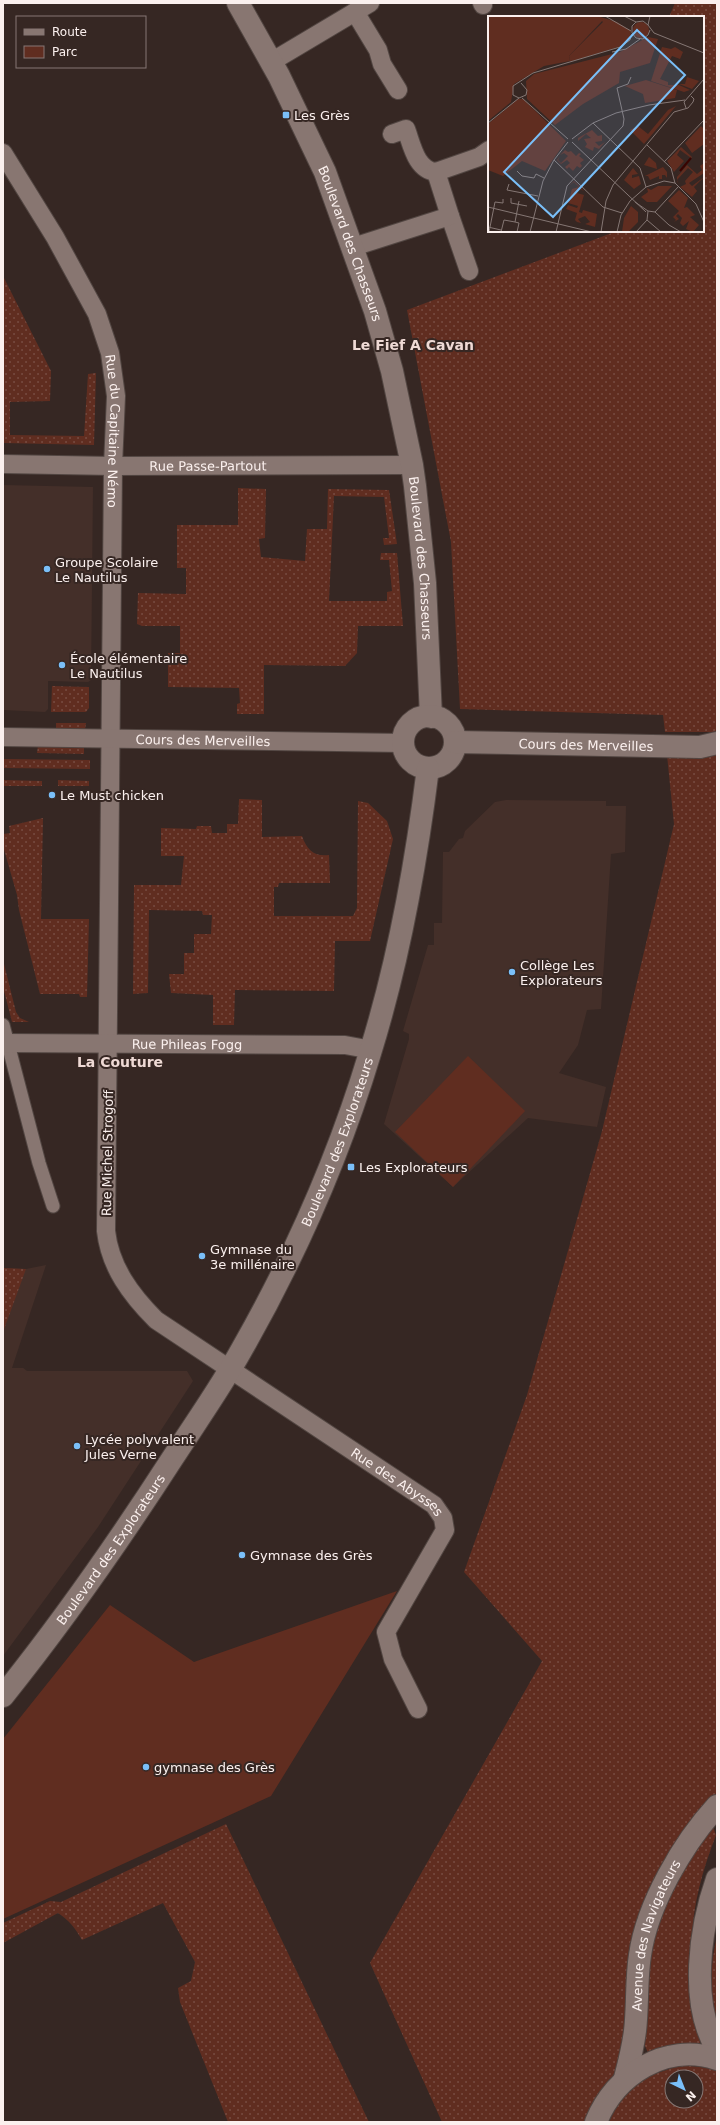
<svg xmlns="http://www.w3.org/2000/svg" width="720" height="2125" font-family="'DejaVu Sans',sans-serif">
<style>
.built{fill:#442f29}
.grass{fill:url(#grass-dots);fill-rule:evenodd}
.park{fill:#602d20}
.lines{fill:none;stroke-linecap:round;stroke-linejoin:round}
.pedestrian-casing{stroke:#524642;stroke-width:15}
.minor-casing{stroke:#524642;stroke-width:20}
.tertiary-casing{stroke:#524642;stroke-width:24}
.secondary-casing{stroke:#524642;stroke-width:24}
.pedestrian{stroke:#887671;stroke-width:13}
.minor{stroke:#887671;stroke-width:18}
.tertiary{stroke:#887671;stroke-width:22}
.secondary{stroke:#887671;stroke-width:22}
.poi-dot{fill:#7abff8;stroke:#362723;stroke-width:1.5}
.labels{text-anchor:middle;stroke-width:4;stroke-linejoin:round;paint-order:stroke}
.poi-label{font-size:13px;fill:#fbf0ee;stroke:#362723;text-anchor:start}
.street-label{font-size:13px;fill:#fbf0ee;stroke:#362723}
.neighbourhood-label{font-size:14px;font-weight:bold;fill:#efdad5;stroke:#362723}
.inset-river{fill:none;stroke:#390400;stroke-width:2}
.inset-road{fill:none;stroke:#857774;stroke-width:1}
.view{fill:#7abff8;fill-opacity:0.15;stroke:#7abff8;stroke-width:2}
.inset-edge{fill:none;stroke:#fbf0ee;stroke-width:2}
</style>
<defs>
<pattern id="grass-dots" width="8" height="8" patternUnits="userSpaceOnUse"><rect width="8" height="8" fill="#602d20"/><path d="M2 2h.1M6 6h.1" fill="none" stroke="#784c41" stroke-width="1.8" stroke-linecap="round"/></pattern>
</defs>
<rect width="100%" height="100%" fill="#362723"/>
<g class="built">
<polygon points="3,485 93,487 91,680 88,682 48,681 48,709 45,712 3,710"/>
<polygon points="506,800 606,801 606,806 626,806 625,852 611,854 601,1009 587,1010 578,1045 559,1073 606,1087 597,1127 528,1118 453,1187 384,1124 409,1039 409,1034 403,1031 428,945 434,945 434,923 442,923 443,852 449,852 459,839 463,838 465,831 495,802"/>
<polygon points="46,1265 12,1368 23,1368 22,1367 27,1371 187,1371 193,1381 98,1527 3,1656 3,1268 26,1269"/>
</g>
<g class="grass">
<polygon points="675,3 717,3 717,732 665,732 663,715 460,709 451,542 407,310 617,231 703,231 703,17 669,17"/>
<polygon points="3,276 51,371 50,401 10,402 10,435 84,436 88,374 96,373 94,445 3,443"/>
<polygon points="238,488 266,489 265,538 259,539 261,557 305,561 307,529 327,529 328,489 389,490 397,544 384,545 383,538 389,538 384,497 334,496 329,601 387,601 387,592 392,591 389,560 380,560 381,553 397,553 403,626 358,626 357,653 345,666 264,665 264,714 237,714 237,704 240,703 239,688 168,687 168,653 180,653 180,626 142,626 137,624 138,593 186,594 186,568 177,568 177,525 238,525"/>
<polygon points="52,686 89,687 89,708 86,712 51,712"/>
<polygon points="56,723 86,723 85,730 56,730"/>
<polygon points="38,745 84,746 84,754 37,753"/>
<polygon points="717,752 717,1797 627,1986 623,2047 618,2067 587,2122 442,2122 370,1963 542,1661 464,1572 527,1395 602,1131 674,824 667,755"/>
<polygon points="3,759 90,760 90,769 3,768"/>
<polygon points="3,780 42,781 42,786 3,786"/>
<polygon points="58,780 89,781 89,786 58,786"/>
<path d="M239,799L262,800V837L302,836C307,850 314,857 329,855L330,883H279L278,887H274V916H353L357,908L358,801L368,803L387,821L393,839L370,941H335L334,991L235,990L234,1025H213V995L171,993L169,974H184V953H194V934H211L212,915H203L202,911L149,910L148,993L133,994L134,885H181L184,856H161V828L196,829L197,826H211L212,833H227V824H238Z"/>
<polygon points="43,818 41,919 89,919 87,997 80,997 79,994 40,994 19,910 17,895 3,846 3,834 10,833 9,826"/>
<polygon points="3,960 16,1012 20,1018 29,1022 12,1022 3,987"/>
<polygon points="3,1268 26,1269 3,1332"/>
<path d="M226,1824L369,2122H228L180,2002L178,1988L191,1981L195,1962L163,1903L82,1940C76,1929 69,1920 58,1913L3,1943V1923L50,1901L61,1902Z"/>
<path d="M713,1827L716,1835C703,1869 692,1906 692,1943C693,1975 699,2009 702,2041L694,2048L649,2055L645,2046L647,1979L653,1937L679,1874Z"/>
<path d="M717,1936V2025C709,1996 710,1965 717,1936Z"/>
<path d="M682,2065L717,2069V2122H609L621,2098L648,2076ZM672,2077H696V2101H672Z"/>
</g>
<g class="park">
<polygon points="468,1056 525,1111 453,1187 395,1132"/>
<polygon points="397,1591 271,1796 3,1919 3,1739 110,1605 194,1662"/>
</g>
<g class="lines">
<defs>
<polyline id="pedestrian" points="3,1025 39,1163 53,1206"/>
<g id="minor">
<polyline points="482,3 483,5"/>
<polyline points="355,12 378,50 382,64 398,90"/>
<polyline points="271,62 370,3"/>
<path d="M392,134L406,129C412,145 416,170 436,172"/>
<path id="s1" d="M3,153L55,237L97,314L110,353L116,396L113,466L106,1231C110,1267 131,1295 156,1320L434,1505L443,1518L445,1530L386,1632L393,1659L418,1709"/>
<polyline points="450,216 469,271"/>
<polyline points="353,247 450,216 436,172 479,157 489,150"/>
<path id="s2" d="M3,464L113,466L412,465"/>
<path id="s3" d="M3,737L403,743"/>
<path id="s4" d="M3,1043L345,1045L372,1050"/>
</g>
<g id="tertiary">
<path id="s5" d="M238,3L279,76L325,172L375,311L392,371L412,465L415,486L425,583L431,717"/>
<circle cx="429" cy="742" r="26"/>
<path id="s6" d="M455,742L700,747L717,743"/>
<path id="s7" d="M3,1696C64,1620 119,1541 172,1459C196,1422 221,1387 242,1349C295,1256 339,1156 370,1053C399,960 416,865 428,768"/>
</g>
<g id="secondary">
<path d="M717,1879C700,1927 689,2003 717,2049"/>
<path id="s8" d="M625,2078C629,2063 633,2047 635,2031C638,2006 636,1980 640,1955C647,1905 683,1843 717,1806"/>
<path d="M596,2122C615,2075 665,2042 717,2059"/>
</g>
</defs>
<use href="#pedestrian" class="pedestrian-casing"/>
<use href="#minor" class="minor-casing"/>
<use href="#tertiary" class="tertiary-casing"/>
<use href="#secondary" class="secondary-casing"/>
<use href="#pedestrian" class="pedestrian"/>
<use href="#minor" class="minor"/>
<use href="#tertiary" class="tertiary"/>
<use href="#secondary" class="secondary"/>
</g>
<g class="poi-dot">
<rect x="282" y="111" width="8" height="8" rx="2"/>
<circle cx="47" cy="569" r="4"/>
<circle cx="62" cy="665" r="4"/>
<circle cx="52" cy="795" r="4"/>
<circle cx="512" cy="972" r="4"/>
<rect x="347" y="1163" width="8" height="8" rx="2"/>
<circle cx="202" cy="1256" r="4"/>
<circle cx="77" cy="1446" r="4"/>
<circle cx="242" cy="1555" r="4"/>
<circle cx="146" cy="1767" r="4"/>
</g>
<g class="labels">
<g class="poi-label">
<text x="294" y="120">Les Grès</text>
<text x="55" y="567">Groupe Scolaire<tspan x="55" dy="15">Le Nautilus</tspan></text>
<text x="70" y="663">École élémentaire<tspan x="70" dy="15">Le Nautilus</tspan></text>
<text x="60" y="800">Le Must chicken</text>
<text x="520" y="970">Collège Les<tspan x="520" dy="15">Explorateurs</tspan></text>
<text x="359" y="1172">Les Explorateurs</text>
<text x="210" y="1254">Gymnase du<tspan x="210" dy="15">3e millénaire</tspan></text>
<text x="85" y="1444">Lycée polyvalent<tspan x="85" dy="15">Jules Verne</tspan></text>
<text x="250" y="1560">Gymnase des Grès</text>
<text x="154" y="1772">gymnase des Grès</text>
</g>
<g class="street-label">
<text dy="5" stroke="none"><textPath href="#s5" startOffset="266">Boulevard des Chasseurs</textPath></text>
<text dy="5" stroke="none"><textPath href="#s1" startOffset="306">Rue du Capitaine Némo</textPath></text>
<text dy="5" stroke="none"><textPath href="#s2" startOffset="205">Rue Passe-Partout</textPath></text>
<text dy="5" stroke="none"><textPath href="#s5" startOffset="590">Boulevard des Chasseurs</textPath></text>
<text dy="5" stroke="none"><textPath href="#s3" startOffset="200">Cours des Merveilles</textPath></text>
<text dy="5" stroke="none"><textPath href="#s6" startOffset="131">Cours des Merveilles</textPath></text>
<text dy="5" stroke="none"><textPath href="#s4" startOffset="184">Rue Phileas Fogg</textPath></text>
<text dy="5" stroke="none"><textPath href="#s7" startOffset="650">Boulevard des Explorateurs</textPath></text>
<text transform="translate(107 1153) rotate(-89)" y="5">Rue Michel Strogoff</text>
<text dy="5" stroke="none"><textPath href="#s1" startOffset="1501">Rue des Abysses</textPath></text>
<text dy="5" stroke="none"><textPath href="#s7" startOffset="182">Boulevard des Explorateurs</textPath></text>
<text dy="5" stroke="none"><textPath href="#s8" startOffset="147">Avenue des Navigateurs</textPath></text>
</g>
<g class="neighbourhood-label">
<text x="413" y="350">Le Fief A Cavan</text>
<text x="120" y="1067">La Couture</text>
</g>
</g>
<g transform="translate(488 16)">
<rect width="216" height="216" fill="#362723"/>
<path d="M109,0L129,6L143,15L142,23L133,30L82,46L81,40L115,6ZM145 14a8 8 0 1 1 16 0a8 8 0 1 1-16 0ZM160,21L170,23L162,47L132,56L131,67L95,88L67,109L39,83L38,65L46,58L132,36ZM174,31L183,33L187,31L195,36L192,43L184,40L172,63L180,66V69H191L202,74L196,76L163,65ZM199,61L211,65L204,73L191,68H197ZM30,83H35L78,125L57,155L34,145L15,160L0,154V108ZM188,90L156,128L142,114L150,110L160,118L180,94ZM104,114L110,120L114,119V125L107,126L111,130L117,126L111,133L106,131L105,135L97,131L99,128L96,123L103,122L98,118L90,125V122ZM193,131L204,141L198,149L188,160L203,142L192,134L189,139L196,145L186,156L179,145ZM77,134L80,136L83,135L88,140L91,137L93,138L91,140L96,144L92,147L94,150L92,152L89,150L85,155L81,151L79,153L77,151L82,147L79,144L73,148L69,144L72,140L70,144L73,147L80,140L76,137L72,139ZM161,141L168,147L169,153L156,149ZM216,147V157L201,167L204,170L216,161L206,171L209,175L204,181L192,171L198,168L197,165L205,156L200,152L189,164L191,169L189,165V161L199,149L209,158L214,154L212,150ZM175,151L179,156V162L177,159H174V163H171V160L162,164L160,160H157ZM145,152L150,158L144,159V162L151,160L153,168L146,173L136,164ZM86,165L96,175L92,173L89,177L96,179L91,196L94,197L95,194L109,198L107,211L97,208L102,206L97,200L90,203L93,207L89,206L87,204L89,197L78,193L80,189L89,192L90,190L80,187L84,173L91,171L86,166L81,170ZM170,170H184L169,186H159L153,181L160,176L159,172L163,174ZM191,174L200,182L196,192L199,191L207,199L202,201L211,209L205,216L198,213L201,205L195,210L192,207L194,202L190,198L188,200L191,203L186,206L188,204L185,201L191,195L180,185ZM143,190L150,196V206L140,216H134L136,202Z" fill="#602d20"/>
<path d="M0,0H109L115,4L81,40L82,45L56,50L26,68L23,86L0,105Z" fill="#602d20"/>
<path d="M158,64L189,74L187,82L157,87L155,78L137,70ZM213,110L216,113V128L204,137L197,127Z" fill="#602d20"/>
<path class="inset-river" d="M192,155L203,142"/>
<path class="inset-road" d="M117,0L143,15M136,0L148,6M162,0L160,9L166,17L216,37M160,9L155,5L148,6L144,10V17L148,22L155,23L160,19L162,14M124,36L138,33L152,23M33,67L39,74L38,79L31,82L25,79V70L45,57L132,31L142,24L144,18M34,82L80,123M198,92L196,86L216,63M0,107L31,82M105,107L152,152L158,171M84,123L105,107L128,97L161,89L197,84M84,126L158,196M159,129L183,152L187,167M66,144L115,191L134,197M176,146L216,104M29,155L34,160L46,162L48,158L56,162M21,168L19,174L50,180M23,182V187L39,190M147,186L160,195M0,191L104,216M167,196L190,171M167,196L181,209L193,216M159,204L173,216M159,204L160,195L167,196M0,211L13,214M1,216L7,186L15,187V183M13,216L16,204L27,206M29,216L31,207L27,206L31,185M42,216L55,165L66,144L80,126M68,216L79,170L135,110L136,103L129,72L140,68L143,61M113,216L118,185L125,169L186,96L200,92L205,86L206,83L203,80M129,216L133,199L142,185L158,171L176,165L187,167L208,188L216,206M148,216L159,204"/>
<path class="view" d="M149,14L197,59L65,201L16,156Z"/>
<rect width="216" height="216" class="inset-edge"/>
</g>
<rect width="720" height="2125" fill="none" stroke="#fbf0ee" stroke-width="8"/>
<rect x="16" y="16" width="130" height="52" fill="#362723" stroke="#857774"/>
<rect x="24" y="29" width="20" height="6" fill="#887671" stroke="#857774"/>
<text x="52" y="36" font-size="12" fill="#fbf0ee">Route</text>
<rect x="24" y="46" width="20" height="12" fill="#602d20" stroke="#857774"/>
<text x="52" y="56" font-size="12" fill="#fbf0ee">Parc</text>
<g transform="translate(684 2089) rotate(137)"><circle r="19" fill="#362723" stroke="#857774"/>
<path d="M0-3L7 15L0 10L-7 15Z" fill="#7abff8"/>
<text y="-6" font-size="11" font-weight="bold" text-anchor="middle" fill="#fbf0ee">N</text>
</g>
</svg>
